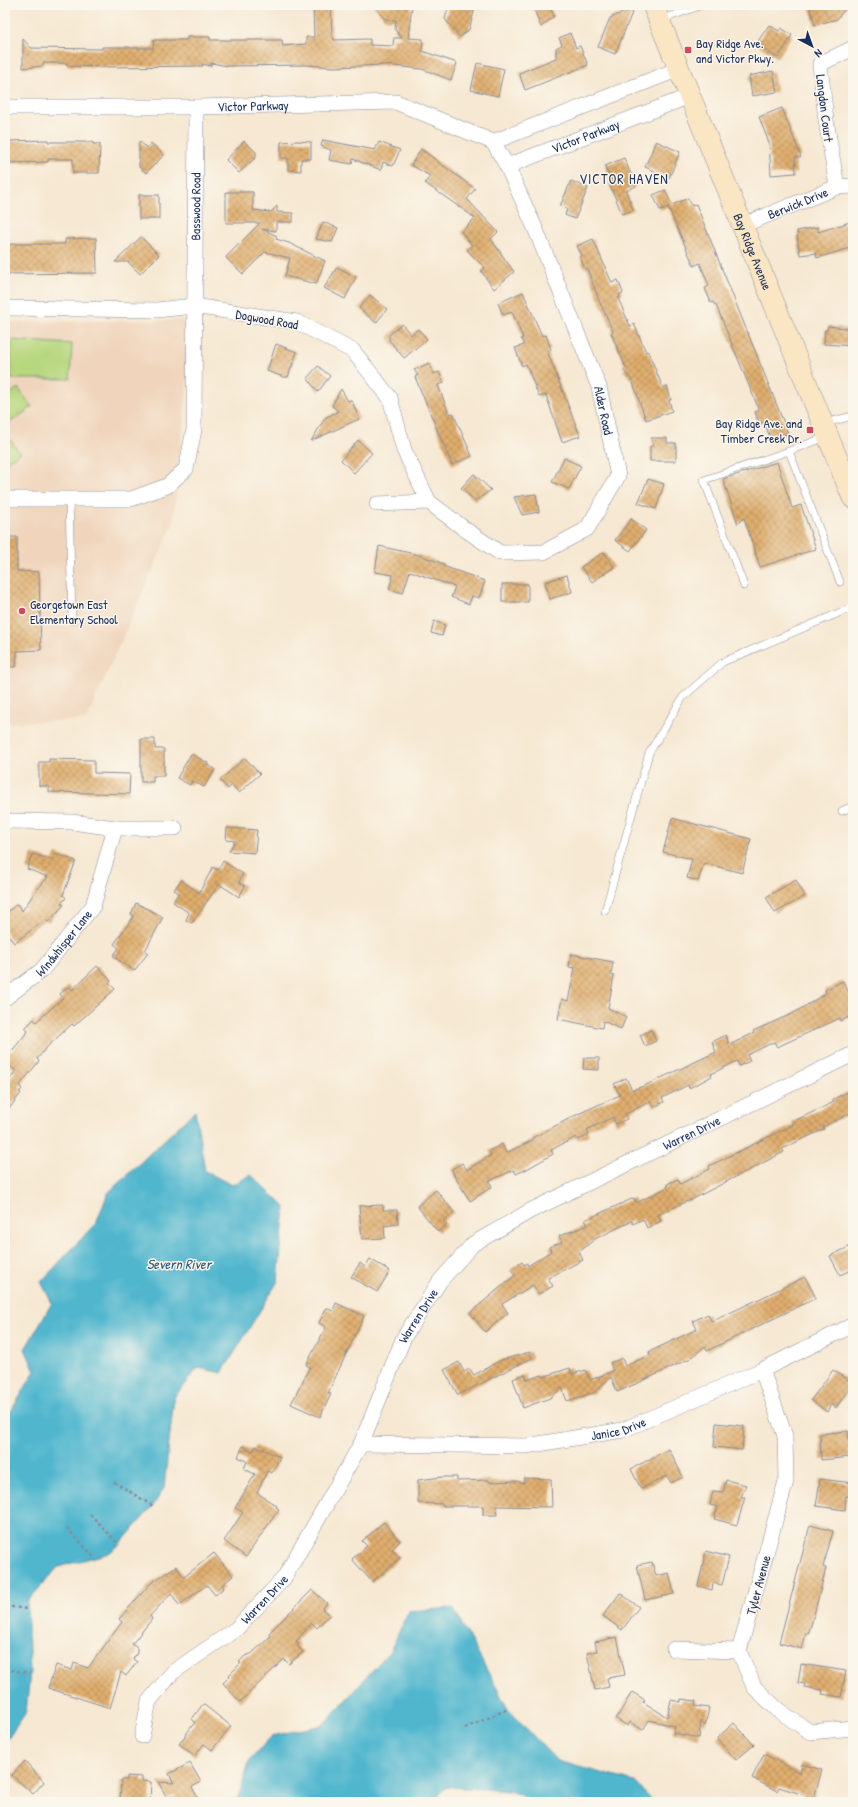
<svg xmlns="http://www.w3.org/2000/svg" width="858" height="1807" font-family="'Patrick Hand',sans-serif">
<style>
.built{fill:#f0d5bc}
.green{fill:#b7d77e;stroke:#69836e}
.water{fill:#50b6ce;stroke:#367296}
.building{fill:url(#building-cross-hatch)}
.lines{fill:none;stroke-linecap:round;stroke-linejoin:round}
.service-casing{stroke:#888c98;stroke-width:8}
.minor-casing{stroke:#888c98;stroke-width:16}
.secondary-casing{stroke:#888c98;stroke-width:22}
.path{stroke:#888c98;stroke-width:2.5;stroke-dasharray:3 3;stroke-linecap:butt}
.service{stroke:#fff;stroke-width:7}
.minor{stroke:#fff;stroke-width:15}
.secondary{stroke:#fbe6c4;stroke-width:21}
.poi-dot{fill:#d1495b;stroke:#fbf7ec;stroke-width:1.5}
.labels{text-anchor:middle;stroke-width:3;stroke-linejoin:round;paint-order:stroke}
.poi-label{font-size:13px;fill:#1b2f5e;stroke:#fbf7ec;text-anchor:start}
.street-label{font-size:13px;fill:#1b2f5e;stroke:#fbf7ec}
.neighbourhood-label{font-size:14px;letter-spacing:1px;fill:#1b2f5e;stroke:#fbf7ec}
.water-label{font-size:14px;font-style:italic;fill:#2b5880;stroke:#fbf7ec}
</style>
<defs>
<pattern id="building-cross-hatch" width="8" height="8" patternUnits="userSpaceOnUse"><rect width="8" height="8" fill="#e0ae6d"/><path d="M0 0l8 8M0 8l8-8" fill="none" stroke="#b58e5d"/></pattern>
</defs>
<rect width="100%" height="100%" fill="#fbf7ec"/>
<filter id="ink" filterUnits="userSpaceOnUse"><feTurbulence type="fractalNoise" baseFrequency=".025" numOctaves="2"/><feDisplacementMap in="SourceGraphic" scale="8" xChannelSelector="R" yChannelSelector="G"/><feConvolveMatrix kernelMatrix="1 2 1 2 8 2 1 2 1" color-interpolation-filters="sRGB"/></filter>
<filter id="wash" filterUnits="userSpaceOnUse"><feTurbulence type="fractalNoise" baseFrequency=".012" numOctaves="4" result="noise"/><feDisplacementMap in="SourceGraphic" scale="16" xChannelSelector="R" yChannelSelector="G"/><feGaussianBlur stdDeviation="0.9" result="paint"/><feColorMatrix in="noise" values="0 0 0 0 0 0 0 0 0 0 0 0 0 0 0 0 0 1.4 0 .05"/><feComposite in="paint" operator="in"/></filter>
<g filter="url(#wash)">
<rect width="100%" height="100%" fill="#f6e8d2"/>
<polygon class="built" points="194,320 173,524 86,720 5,723 5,322"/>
<g class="green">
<polygon points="11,340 72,344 70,379 11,379"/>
<polygon points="18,388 32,407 5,426 5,397"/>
<polygon points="5,433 20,453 5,463"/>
</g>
<g class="water">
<polygon points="195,1111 205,1171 232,1185 251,1175 285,1207 278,1281 222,1373 198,1368 174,1397 164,1488 153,1506 119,1545 109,1553 58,1567 27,1602 30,1673 26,1712 5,1743 5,1414 10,1413 35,1371 25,1349 52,1303 41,1282 96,1223 108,1193"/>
<polygon points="453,1608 508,1709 557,1761 635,1782 653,1802 535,1802 510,1791 447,1787 431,1802 237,1802 250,1759 272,1736 323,1725 390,1651 409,1611"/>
</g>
<g id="blocks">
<g class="building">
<polygon points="313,5 331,5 332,36 333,37 334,40 370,39 370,45 393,46 394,38 402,38 395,30 396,20 385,19 374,6 412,5 408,38 423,39 422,51 457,63 451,80 422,69 385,65 334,67 307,65 228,66 211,63 211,66 202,64 203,66 105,67 67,66 67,63 43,63 43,66 23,68 23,39 31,48 102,49 102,47 130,47 130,48 153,48 154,40 187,40 187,37 210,37 210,40 282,40 283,46 306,44 306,37 314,37"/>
<polygon points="449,5 464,5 475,8 469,30 460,37 445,19"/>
<polygon points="545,5 549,5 554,16 541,27 534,9"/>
<polygon points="809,5 848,5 837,19 815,25"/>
<polygon points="634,8 615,54 598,47 610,18"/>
<polygon points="769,25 779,31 781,28 792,35 778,58 756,44"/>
<polygon points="570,33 576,48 580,46 588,65 525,90 519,73 556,58 556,48 562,45 559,38"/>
<polygon points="477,63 504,69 498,96 471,90"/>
<polygon points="773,71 777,92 752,96 749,76"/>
<polygon points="782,108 801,157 795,157 796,173 771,175 769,143 759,117"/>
<polygon points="48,140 48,142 93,142 93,144 100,144 99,173 73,173 73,159 48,159 48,162 5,163 5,141"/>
<polygon points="323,140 375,150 379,142 400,150 393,166 383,162 381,170 353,159 352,164 329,160 331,150 321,146"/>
<polygon points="139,141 147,148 151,143 164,155 146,173 139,167"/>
<polygon points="244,141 256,152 256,157 239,173 226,160"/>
<polygon points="298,141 311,142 311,159 301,159 301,171 288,170 288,158 281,158 281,142"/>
<polygon points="656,141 680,152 669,178 645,167"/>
<polygon points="421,149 475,189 467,199 498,232 491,239 514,272 494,289 481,271 485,268 467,250 472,245 461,232 475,218 425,183 430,176 411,165"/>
<polygon points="624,158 636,186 626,191 633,210 622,214 609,183 611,182 605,166"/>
<polygon points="571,181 588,188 575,219 565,215 567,209 560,206"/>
<polygon points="665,190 672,205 688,198 692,206 696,204 788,433 771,440 764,422 759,424 755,412 759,410 716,305 715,305 713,302 711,303 705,288 709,286 700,263 694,266 668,207 660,210 653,195"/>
<polygon points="226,192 253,192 253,210 271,212 277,206 277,212 293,213 293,222 276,222 276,231 262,229 277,236 276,239 289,243 325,261 316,284 285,276 290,258 265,252 243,274 227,259 226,257 260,223 226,223"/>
<rect x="139" y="195" width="20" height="24"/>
<polygon points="323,222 338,228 332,242 316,239"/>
<polygon points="850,222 853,232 853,247 817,258 816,253 800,255 797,236 798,236 797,231 818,227 818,232"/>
<polygon points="141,237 159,255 140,274 128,262 115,262"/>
<polygon points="96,238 97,273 5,274 5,244 65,244 65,239"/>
<polygon points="593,239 612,283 618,280 623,293 619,295 620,298 618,298 630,326 634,324 646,352 648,351 663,388 667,386 671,400 669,400 672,411 646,420 632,380 623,370 626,368 611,333 613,332 605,313 600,303 587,268 585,269 580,257 582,256 577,246"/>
<polygon points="337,267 356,277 345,299 324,288"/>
<polygon points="523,292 542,336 546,335 551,350 547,351 580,436 562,442 546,395 539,397 526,364 522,366 515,348 524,345 521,338 523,338 512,312 503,315 498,303"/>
<polygon points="370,295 387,309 376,323 359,308"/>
<polygon points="402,324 411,335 418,329 427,339 404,358 389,340 389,335"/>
<polygon points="828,326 853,329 853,346 824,344 825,330 827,330"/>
<polygon points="276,344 297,352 288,377 284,377 267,371"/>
<polygon points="429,363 434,374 439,372 444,383 438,385 449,414 453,413 472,456 452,465 415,377 418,375 414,370"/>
<polygon points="318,366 330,376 318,392 307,378"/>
<polygon points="341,389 348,401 351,400 352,401 359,419 311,441 325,418 338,411 332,406"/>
<polygon points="651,438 667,438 667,443 676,443 676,461 650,461 650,446 654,446"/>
<polygon points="358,440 372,453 354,473 341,460"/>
<polygon points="564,458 581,466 569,489 552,482"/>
<polygon points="777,462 792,508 801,505 816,549 760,567 744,518 738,524 723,479"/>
<polygon points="474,474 491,490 475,501 461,488"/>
<polygon points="648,479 664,484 656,509 638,503"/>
<polygon points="536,494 539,512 522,515 514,497"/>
<polygon points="631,519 646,530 630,551 615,540"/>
<polygon points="5,537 17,537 17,571 39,572 41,650 17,651 16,667 5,667"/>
<polygon points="379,546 419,555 444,564 443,566 485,581 479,598 472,596 469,604 451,597 455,587 410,571 403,593 389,589 393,575 375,572"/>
<polygon points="604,552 614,567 592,582 581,567"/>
<polygon points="567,575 572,592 550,599 545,582"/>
<rect x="502" y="584" width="26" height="18"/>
<polygon points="434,621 445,625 442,636 431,633"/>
<polygon points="141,739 155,739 155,749 164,749 164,776 153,776 153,782 141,782"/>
<polygon points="191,754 208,763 207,765 215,769 204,787 192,781 190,785 177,778"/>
<polygon points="245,758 260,774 239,793 232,785 228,789 220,780"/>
<polygon points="49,759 94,760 94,773 130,774 129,794 49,792 49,786 39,786 39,762 49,762"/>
<polygon points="672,818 751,839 742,873 704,863 698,881 687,878 692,859 663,852"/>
<polygon points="227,828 257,830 255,853 229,851 235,841 226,840"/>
<polygon points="32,854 53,860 56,854 76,861 63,895 66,898 61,903 64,905 48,922 45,920 14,943 5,931 5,914 17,904 22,911 35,892 48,877 27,869"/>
<polygon points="223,861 243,874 239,882 245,886 239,897 219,884 192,923 186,920 189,913 173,902 179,893 174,890 181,880 199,893 213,867 218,870"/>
<polygon points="796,880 805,896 775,913 766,897"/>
<polygon points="136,903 163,917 145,951 148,953 134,971 113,956 119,948 114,944 134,916 131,914"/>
<polygon points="571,954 613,962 611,975 614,976 608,1008 626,1017 621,1029 603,1021 602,1028 558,1019 562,999 568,1001 575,968 569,967"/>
<polygon points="97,966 111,981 109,983 115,989 74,1026 72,1024 47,1047 37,1059 39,1061 19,1086 22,1089 19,1092 21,1093 5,1114 5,1086 16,1071 5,1062 5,1046 11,1052 28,1031 25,1028 34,1019 36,1022 63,998 60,994 69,986 72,990"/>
<polygon points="843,981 850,995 853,993 853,1015 841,1021 840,1018 777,1047 774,1042 747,1055 750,1061 739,1066 737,1061 711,1074 712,1076 707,1079 689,1088 688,1085 662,1098 664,1102 654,1107 650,1102 625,1114 627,1119 616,1124 613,1117 587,1130 589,1135 578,1140 576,1137 551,1150 553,1154 527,1169 516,1174 514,1170 489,1181 492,1187 470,1201 455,1177 452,1169 462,1163 467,1170 491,1155 489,1151 502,1144 506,1153 533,1140 532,1138 578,1114 620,1095 614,1084 626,1078 632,1090 644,1086 716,1052 712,1042 726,1035 729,1045 754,1033 753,1031 794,1013 826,993 825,990"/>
<polygon points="651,1030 656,1041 645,1046 640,1035"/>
<polygon points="584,1058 599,1058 599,1070 583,1069"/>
<polygon points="853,1089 853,1112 823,1127 824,1129 782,1149 784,1152 687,1202 687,1201 658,1215 661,1221 647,1228 643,1219 633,1224 632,1221 595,1239 579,1252 583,1260 548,1278 553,1286 539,1294 533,1285 502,1304 508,1313 485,1332 470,1313 515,1275 511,1269 522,1262 524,1265 527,1263 528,1266 551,1251 549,1247 562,1242 559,1236 588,1225 585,1220 634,1198 636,1203 668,1187 667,1184 678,1179 680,1184 710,1169 709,1166 793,1125 792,1122 834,1102 832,1100"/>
<polygon points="436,1190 454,1212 443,1221 447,1225 438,1232 417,1206"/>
<polygon points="383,1205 383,1210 397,1210 398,1224 384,1226 385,1238 362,1239 359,1206"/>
<polygon points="853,1245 853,1269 840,1275 830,1256"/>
<polygon points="370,1259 390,1271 377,1292 351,1277 360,1263 365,1267"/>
<polygon points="805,1277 816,1298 707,1351 705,1346 691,1358 638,1383 617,1392 611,1377 593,1393 567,1401 562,1388 550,1398 523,1408 513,1379 525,1374 527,1380 542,1375 543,1377 570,1368 572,1374 586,1370 590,1380 613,1371 610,1363 622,1358 625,1366 650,1355 649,1352 697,1329 693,1321 708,1314 711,1321 717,1319"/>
<polygon points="336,1303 364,1316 328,1393 331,1394 320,1417 291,1404 310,1367 306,1365 326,1327 319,1323 326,1308 333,1311"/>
<polygon points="530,1352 532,1358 458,1395 444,1370 459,1362 464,1372 470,1369 474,1375 501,1360"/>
<polygon points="833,1370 853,1383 836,1408 831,1404 827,1412 811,1400"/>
<polygon points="716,1423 744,1426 742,1450 714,1447"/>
<polygon points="848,1431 850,1457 821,1460 820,1434"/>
<polygon points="243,1446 253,1451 256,1446 280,1457 272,1473 267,1471 257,1493 277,1506 276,1507 279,1509 246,1557 224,1541 243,1512 235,1508 255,1474 244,1469 247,1461 238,1457"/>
<polygon points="669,1449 683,1477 671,1483 667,1476 641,1489 631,1469"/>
<polygon points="442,1477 457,1477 457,1481 489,1480 489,1482 516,1481 524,1483 524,1478 551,1479 552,1507 496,1506 497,1515 483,1515 483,1506 443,1506 443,1504 418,1503 418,1480"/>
<polygon points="820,1479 853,1483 853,1497 846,1496 845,1510 816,1506"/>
<polygon points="726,1480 746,1485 741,1497 745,1497 737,1525 714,1519 718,1507 710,1505 713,1491 723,1492"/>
<polygon points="384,1522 400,1541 392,1549 400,1558 372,1582 352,1559 367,1546 362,1541"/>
<polygon points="810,1525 833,1531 823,1567 826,1568 812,1622 808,1634 806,1633 802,1649 779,1643"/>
<polygon points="706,1551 729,1557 722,1585 713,1583 712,1590 698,1586"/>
<polygon points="214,1553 233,1576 222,1585 224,1588 215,1595 207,1585 179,1605 171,1593 150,1616 152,1619 132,1644 137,1648 137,1653 133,1659 137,1662 126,1676 121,1672 110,1708 48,1688 56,1665 72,1670 74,1663 88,1668 122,1622 119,1619 150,1584 176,1566 184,1577"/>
<polygon points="652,1562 656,1576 669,1573 674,1594 645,1600 637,1565"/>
<polygon points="312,1590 327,1603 322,1609 329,1615 317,1628 312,1623 296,1641 299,1644 297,1646 303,1652 289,1664 284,1659 240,1702 223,1683 230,1676 229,1675 241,1663 239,1662 245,1656 251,1654 271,1636 269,1633"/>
<polygon points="620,1593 639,1607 622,1630 603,1616"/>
<polygon points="617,1637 625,1675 607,1678 609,1687 595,1690 587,1653 597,1651 595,1642"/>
<polygon points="801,1664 846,1671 841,1697 822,1694 823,1690 804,1687 805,1684 798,1683"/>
<polygon points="632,1692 645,1700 643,1702 667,1717 671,1700 681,1702 681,1699 696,1701 695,1706 709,1708 705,1726 701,1721 699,1738 673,1733 675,1726 649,1720 643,1730 630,1722 628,1726 616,1719"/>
<polygon points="203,1704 231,1726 212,1750 204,1744 195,1756 179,1744 195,1722 192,1719"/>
<polygon points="734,1723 754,1745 736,1760 717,1738"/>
<polygon points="764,1754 800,1773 802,1764 822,1770 814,1798 779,1787 777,1791 752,1778"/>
<polygon points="25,1761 44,1782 33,1794 12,1775"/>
<polygon points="190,1763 201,1782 192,1787 200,1802 178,1802 174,1795 168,1799 158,1782 174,1783 169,1774"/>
<polygon points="127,1776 142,1777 142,1781 151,1782 150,1802 120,1802 121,1780 127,1780"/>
</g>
</g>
</g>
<g filter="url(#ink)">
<use href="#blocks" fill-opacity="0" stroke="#888c98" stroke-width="1"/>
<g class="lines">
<defs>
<g id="service">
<polyline points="661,20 702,5"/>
<polyline points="852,378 853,378"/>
<polyline points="825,423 853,416"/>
<polyline points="826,437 789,451 840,582"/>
<polyline points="69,499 72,621"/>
<polyline points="744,586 704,480 789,451"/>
<polyline points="842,811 853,806"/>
<polyline points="605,911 649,753 683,697 723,662 853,607"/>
</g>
<g id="minor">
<path id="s1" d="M5,107H196L396,102L493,142L507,166L535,228L599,387L618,476L587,529L544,552L500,553L466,530L429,502L404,450L390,398L353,351L297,322L194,306L157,310L5,308"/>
<polyline points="493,142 679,69"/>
<path id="s2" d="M507,166L690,96"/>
<polyline points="837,187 826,120 820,64 853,48"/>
<path id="s3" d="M743,225L837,187L853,186"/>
<path id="s4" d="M5,499H131L167,486L186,469L194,430L196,107"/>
<polyline points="377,504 429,502"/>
<polyline points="5,821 72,822 115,828 175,828"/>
<path id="s5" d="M5,998L42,970L93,906L115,828"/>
<polyline points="762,1370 785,1436 786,1481 739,1651 754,1687 778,1710 810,1732 853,1728"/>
<path id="s6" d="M361,1444L526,1446L623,1430L762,1370L853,1325"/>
<polyline points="674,1649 739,1651"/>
<path id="s7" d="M142,1736L149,1701L173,1672L236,1629L284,1578L361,1444L404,1337L440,1281L473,1244L530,1211L853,1054"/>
</g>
<g id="secondary">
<path id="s8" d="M653,5L853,498"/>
</g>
</defs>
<use href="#service" class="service-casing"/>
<use href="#minor" class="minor-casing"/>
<use href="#secondary" class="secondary-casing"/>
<g class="path">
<polyline points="114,1482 153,1506"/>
<polyline points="90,1514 119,1545"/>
<polyline points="67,1528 94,1557"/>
<polyline points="5,1606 27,1609"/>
<polyline points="5,1669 30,1673"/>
<polyline points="465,1728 508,1709"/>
<polyline points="5,1741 6,1742"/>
</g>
<use href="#service" class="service"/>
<use href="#minor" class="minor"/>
<use href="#secondary" class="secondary"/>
</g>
</g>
<g class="poi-dot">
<rect x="684" y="46" width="8" height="8" rx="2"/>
<rect x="806" y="426" width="8" height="8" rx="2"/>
<circle cx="22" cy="611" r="4"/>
</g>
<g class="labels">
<g class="poi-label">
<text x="696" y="48">Bay Ridge Ave.<tspan x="696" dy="15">and Victor Pkwy.</tspan></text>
<text x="802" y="428" text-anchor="end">Bay Ridge Ave. and<tspan x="802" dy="15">Timber Creek Dr.</tspan></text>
<text x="30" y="609">Georgetown East<tspan x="30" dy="15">Elementary School</tspan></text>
</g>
<g class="street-label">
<text dy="5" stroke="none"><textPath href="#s1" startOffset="248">Victor Parkway</textPath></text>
<text transform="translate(825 108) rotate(83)" y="5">Langdon Court</text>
<text dy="5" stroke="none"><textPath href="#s2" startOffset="84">Victor Parkway</textPath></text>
<text dy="5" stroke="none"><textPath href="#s3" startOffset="59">Berwick Drive</textPath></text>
<text dy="5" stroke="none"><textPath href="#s4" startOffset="453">Basswood Road</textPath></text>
<text dy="5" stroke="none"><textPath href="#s8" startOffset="266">Bay Ridge Avenue</textPath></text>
<text transform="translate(267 319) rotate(10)" y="5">Dogwood Road</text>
<text dy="5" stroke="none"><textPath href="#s1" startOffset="787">Alder Road</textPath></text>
<text dy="5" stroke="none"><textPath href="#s5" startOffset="81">Windwhisper Lane</textPath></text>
<text dy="5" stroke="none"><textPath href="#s7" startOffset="851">Warren Drive</textPath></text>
<text dy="5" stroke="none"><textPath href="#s7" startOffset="515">Warren Drive</textPath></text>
<text dy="5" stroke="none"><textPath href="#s6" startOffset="259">Janice Drive</textPath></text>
<text transform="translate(758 1585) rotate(-75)" y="5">Tyler Avenue</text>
<text dy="5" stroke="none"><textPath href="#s7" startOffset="191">Warren Drive</textPath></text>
</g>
<g class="neighbourhood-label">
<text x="624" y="184">VICTOR HAVEN</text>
</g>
<g class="water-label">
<text x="179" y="1269">Severn River</text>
</g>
</g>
<rect width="858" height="1807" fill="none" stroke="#fbf7ec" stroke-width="20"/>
<g transform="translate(812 46) rotate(139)" stroke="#fbf7ec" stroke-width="3" paint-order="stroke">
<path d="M0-3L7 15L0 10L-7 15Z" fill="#1b2f5e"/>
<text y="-6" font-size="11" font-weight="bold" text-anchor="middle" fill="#1b2f5e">N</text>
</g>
</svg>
